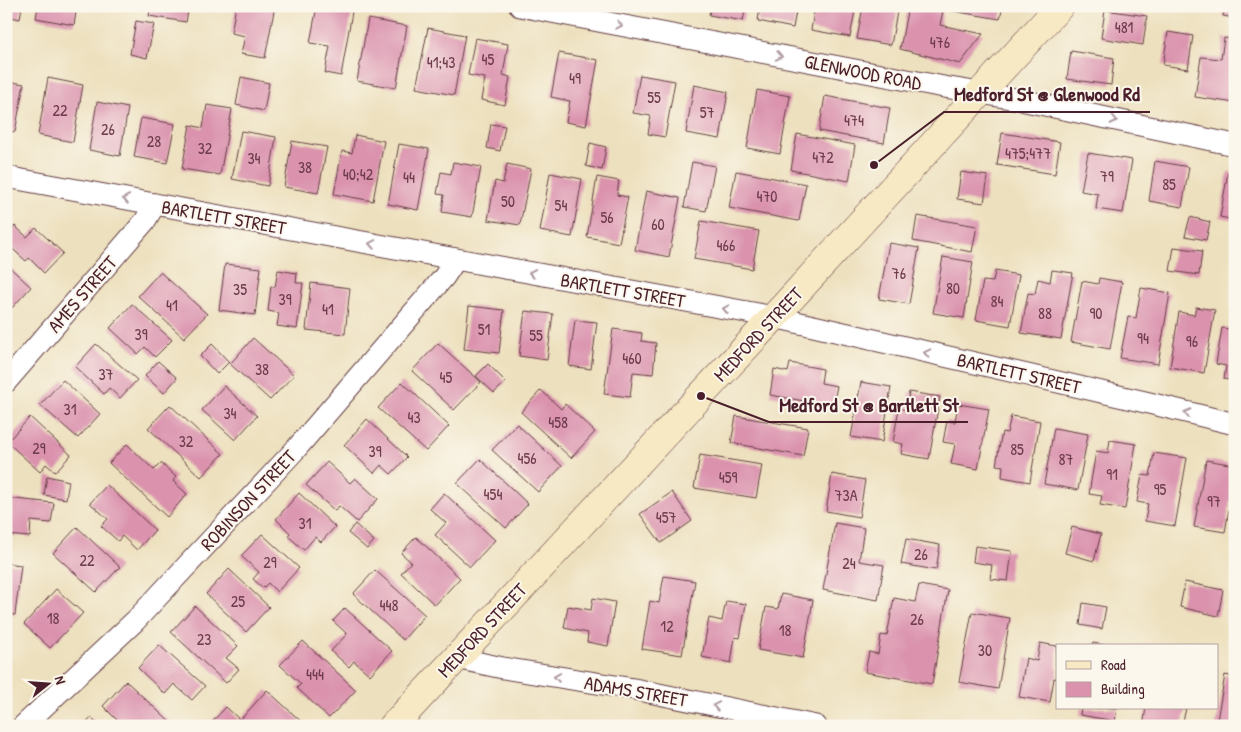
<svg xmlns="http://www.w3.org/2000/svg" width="1241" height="732" font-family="'Patrick Hand',sans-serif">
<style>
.building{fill:#da92ad}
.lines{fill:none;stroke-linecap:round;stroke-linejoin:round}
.minor-casing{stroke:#623c41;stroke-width:23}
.secondary-casing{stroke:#623c41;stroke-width:29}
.minor{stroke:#fff;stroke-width:21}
.secondary{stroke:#f7e9c3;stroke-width:28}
.oneway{stroke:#ae9aa0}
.labels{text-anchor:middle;stroke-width:4;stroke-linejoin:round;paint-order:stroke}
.number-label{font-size:16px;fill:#6e3c4c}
.street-label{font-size:19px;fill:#4a1f2b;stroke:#fbf7ec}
.leader{fill:none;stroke:#4a1f2b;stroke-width:2}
.callout-dot{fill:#4a1f2b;stroke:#fbf7ec;stroke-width:2}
.callout-label{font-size:20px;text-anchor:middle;font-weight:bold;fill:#4a1f2b;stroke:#fbf7ec;stroke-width:4;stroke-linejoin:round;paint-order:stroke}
</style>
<rect width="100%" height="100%" fill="#fbf7ec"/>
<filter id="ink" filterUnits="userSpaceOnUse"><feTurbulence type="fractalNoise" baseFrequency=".02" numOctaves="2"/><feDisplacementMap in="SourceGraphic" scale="10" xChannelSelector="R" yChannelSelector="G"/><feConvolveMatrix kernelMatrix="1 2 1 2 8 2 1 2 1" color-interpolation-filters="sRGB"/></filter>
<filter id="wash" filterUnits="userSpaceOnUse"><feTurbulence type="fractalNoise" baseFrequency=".0096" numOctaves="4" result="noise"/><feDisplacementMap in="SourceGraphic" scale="20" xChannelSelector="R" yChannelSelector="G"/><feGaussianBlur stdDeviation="1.12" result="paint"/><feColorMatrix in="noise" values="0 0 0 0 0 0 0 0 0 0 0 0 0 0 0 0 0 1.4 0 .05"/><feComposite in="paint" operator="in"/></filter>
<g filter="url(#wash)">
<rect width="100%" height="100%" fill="#ede0be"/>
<g id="blocks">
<g class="building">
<polygon points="6,6 22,6 20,19 6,16"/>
<polygon points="38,6 77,6 74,25 36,18"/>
<polygon points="151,6 189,6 186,22 149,16"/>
<polygon points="236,6 275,6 265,58 241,54 245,36 231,33"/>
<polygon points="317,6 353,6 341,76 325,73 330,46 310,43"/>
<polygon points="711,6 746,6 743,21 709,15"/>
<polygon points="760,6 797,6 793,28 758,21"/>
<polygon points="815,6 856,6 850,37 811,30"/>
<polygon points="863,6 898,6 891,45 857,39"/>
<polygon points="908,6 944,6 940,25 983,34 960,64 900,49"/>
<polygon points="947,6 1003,6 1000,19 947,10"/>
<polygon points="1225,6 1235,6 1235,18 1223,16"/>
<polygon points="1105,10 1147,16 1143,45 1101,38"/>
<polygon points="368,19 407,26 396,88 357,81"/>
<polygon points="136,21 154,24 147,58 130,54"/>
<polygon points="428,28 465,35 454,95 416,88"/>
<polygon points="1168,32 1193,36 1188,69 1163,65"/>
<polygon points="475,38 508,44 503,75 510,77 505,105 481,100 485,78 468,75"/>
<polygon points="1224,38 1235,39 1235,103 1195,97 1201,57 1221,59"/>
<polygon points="1071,51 1114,58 1111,85 1067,79"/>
<polygon points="559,53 598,60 586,126 566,122 570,101 551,97"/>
<polygon points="640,75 675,81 665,137 648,134 651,116 633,113"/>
<polygon points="241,77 269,83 264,111 236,105"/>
<polygon points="48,78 83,85 73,142 38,135"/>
<polygon points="6,81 24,84 15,132 6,131"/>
<polygon points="694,85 728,92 720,139 686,133"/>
<polygon points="757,90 790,96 780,154 747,148"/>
<polygon points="825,96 890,108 884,143 819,131"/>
<polygon points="97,102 128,108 120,156 89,150"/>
<polygon points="207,105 232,109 220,175 182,169 190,125 203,128"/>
<polygon points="141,118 175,124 167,163 134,157"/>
<polygon points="491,124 505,126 500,151 487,148"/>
<polygon points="241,131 276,137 268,186 232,179"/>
<polygon points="1002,133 1060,142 1055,174 997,165"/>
<polygon points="797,134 855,145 849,181 791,170"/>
<polygon points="355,135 384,141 373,201 334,194 342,151 352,153"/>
<polygon points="292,141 327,147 318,193 284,187"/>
<polygon points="590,143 606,147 602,170 586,166"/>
<polygon points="399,144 429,149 418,210 388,204"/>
<polygon points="1088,153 1132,160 1123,213 1096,209 1098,194 1081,191"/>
<polygon points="1155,161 1189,167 1182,207 1149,201"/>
<polygon points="453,162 481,167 472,217 442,212 444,195 437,194 441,172 451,174"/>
<polygon points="692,162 715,166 706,211 684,207"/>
<polygon points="507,164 531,169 520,225 488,220 495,181 503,183"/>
<polygon points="736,171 806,184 799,221 729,208"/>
<polygon points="961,172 988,176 984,203 957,199"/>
<polygon points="1228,172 1235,173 1235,220 1220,217"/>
<polygon points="550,173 582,179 572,237 540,231"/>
<polygon points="597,177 619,181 617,195 628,197 619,243 587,237"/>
<polygon points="646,191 680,198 669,257 635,250"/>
<polygon points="917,216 977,226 972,252 913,241"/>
<polygon points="1190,217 1210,222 1206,240 1185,236"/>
<polygon points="701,221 759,231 752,269 694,259"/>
<polygon points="15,226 27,237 36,228 63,253 44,273 29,258 26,261 6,243 6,235"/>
<polygon points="889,243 919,248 909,304 879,299"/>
<polygon points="1174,247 1202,251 1199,275 1170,271"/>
<polygon points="943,257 973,262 964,318 933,313"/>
<polygon points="6,264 31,287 12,308 6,303"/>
<polygon points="225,264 261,268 255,315 219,310"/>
<polygon points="278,270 297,273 296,283 303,283 297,329 277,326 279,313 268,311 271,286 275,287"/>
<polygon points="1052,270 1073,273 1061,339 1021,333 1028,293 1035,294 1038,279 1050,282"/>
<polygon points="995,271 1019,275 1010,326 976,320 983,281 993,282"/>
<polygon points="160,272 207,314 184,338 138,296"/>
<polygon points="1099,278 1122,282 1110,349 1071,342 1082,281 1098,284"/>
<polygon points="311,283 350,288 345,334 306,330"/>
<polygon points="1141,288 1170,293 1158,364 1120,358 1128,317 1136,318"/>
<polygon points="132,304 172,340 155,357 145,347 138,354 110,328"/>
<polygon points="469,306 504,310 499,353 464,349"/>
<polygon points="1196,307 1215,310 1204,373 1170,367 1179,312 1194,315"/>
<polygon points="525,311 553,314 547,360 519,356"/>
<polygon points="1234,312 1235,313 1235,381 1224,379 1226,366 1216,364 1222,328 1231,329"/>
<polygon points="575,320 597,322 591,369 569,366"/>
<polygon points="613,329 642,333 641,341 656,343 653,374 633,372 630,397 604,394"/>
<polygon points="253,338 294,375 270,400 230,364"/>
<polygon points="438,343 481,382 454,410 412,371"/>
<polygon points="96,344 137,380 120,398 109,388 104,394 75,367"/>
<polygon points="212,344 229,362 217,374 200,356"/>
<polygon points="158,361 177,378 164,393 145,376"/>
<polygon points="790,363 823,369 821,383 837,386 833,406 770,395 774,369 788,372"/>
<polygon points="488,364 506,382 494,393 476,376"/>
<polygon points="63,380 100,414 78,438 40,405"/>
<polygon points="402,382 449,426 426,451 378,408"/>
<polygon points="861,382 891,387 882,442 851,437"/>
<polygon points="224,386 257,416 235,440 202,410"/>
<polygon points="541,390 561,409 565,404 595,432 571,458 521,412"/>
<polygon points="909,392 940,397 929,459 901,454 903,444 893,442 899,408 906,410"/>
<polygon points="958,404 989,409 978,469 951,464 955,444 943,442 947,421 955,422"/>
<polygon points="170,405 223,454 201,477 148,428"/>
<polygon points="736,416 808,428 803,456 731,443"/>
<polygon points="1011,416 1040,421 1030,482 1002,477 1003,466 996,465 1002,432 1007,433"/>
<polygon points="30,417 71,455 55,472 46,464 40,472 7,442"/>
<polygon points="367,419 407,457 391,474 381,465 374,473 344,445"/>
<polygon points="517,424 562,466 538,492 492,450"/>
<polygon points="1054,428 1088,434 1078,490 1044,484"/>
<polygon points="1110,440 1136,444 1125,509 1100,505 1102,496 1089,494 1096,451 1108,453"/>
<polygon points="127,444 154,470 161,463 176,477 173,481 187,494 167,517 109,463"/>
<polygon points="1154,453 1187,458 1175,526 1145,521 1148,504 1137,502 1142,475 1150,476"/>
<polygon points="700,455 762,465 756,498 694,488"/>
<polygon points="480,459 528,504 506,528 457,483"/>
<polygon points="1206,460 1235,465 1235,475 1225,532 1194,527"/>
<polygon points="327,462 350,483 355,478 378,499 357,522 339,506 335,511 306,485"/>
<polygon points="832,474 865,480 859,517 826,511"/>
<polygon points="47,476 69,481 66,499 44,495"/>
<polygon points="107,485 155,530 137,550 122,536 118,541 101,526 108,519 90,503"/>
<polygon points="672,492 692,521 661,543 640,514"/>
<polygon points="299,493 335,527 321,542 315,537 304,550 288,536 290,533 276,519"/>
<polygon points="444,493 495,540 470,567 435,535 446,523 430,509"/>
<polygon points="6,498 54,503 51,523 31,521 30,537 6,535"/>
<polygon points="835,523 864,528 859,561 884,565 878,600 823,590"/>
<polygon points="355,524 374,541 367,549 348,533"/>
<polygon points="77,527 120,567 96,592 53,553"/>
<polygon points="1072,527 1101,534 1094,561 1065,553"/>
<polygon points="262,534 299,568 277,592 268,583 263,588 253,579 259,572 241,556"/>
<polygon points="416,537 460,578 435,605 401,573 411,562 401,553"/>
<polygon points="906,539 940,545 936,570 901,564"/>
<polygon points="975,546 1012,551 1008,581 990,579 992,565 973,562"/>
<polygon points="6,563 21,565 15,615 6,614"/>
<polygon points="229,569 269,607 246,632 206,594"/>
<polygon points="375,570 425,615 403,640 353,594"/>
<polygon points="664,576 695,581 682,655 642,649 650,601 659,603"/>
<polygon points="1185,582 1223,590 1218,616 1180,607"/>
<polygon points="919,585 948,590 932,684 865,672 869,652 878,654 881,635 887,636 894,598 915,602"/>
<polygon points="56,589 83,613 50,648 24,624"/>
<polygon points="781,594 813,600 803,658 758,650 766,607 778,609"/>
<polygon points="593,598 615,602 608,646 587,642 588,633 564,628 568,606 591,610"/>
<polygon points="726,601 746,604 740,638 735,637 731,663 702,657 709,618 722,621"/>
<polygon points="1083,603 1106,607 1102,629 1080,625"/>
<polygon points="195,606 238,646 226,658 239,669 226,683 171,632"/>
<polygon points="345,608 392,651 370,675 354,661 349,667 331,651 347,634 333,621"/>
<polygon points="972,612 1010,618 998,689 959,682"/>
<polygon points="303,641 356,690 329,718 297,688 301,684 280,665"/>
<polygon points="1040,643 1057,646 1057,679 1054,678 1050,702 1019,697 1026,658 1037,661"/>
<polygon points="1093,643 1104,645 1104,646 1092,646"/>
<polygon points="159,645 205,686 192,700 174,684 165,694 138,668"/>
<polygon points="1225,675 1235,677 1235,726 1216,726"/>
<polygon points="126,681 174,726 117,726 120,723 103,706"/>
<polygon points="267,690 306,726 247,726 245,724 243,726 217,726 212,722 226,707 240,720"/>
<polygon points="1081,708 1117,708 1115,721 1080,715"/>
<polygon points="1146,708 1186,708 1182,726 1143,726"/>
<polygon points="91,718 99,726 84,726"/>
<polygon points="504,721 524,725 524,726 503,726"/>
</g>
</g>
</g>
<g filter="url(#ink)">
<use href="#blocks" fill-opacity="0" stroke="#623c41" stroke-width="1"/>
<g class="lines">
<defs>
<g id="minor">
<polyline points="520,6 944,87 1016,99 1235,145"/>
<polyline points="6,177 774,317 1145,402 1235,424"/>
<polyline points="6,382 145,221 155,204"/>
<polyline points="456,658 503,668 634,689 816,726"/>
<polyline points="23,726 135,621 296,449 444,277 456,259"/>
</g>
<polyline id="secondary" points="393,726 774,317 1060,6"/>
</defs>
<use href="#minor" class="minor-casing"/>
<use href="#secondary" class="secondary-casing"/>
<use href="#minor" class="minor"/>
<use href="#secondary" class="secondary"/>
</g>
<defs><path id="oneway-chevron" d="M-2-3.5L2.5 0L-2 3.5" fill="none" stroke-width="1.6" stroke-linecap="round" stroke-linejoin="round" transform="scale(1.25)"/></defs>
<g class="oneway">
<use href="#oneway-chevron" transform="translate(619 25) rotate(11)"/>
<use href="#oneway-chevron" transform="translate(779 56) rotate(11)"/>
<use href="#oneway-chevron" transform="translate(1114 120) rotate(12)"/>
<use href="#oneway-chevron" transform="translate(126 199) rotate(-170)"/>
<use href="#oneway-chevron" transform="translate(372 244) rotate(-170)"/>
<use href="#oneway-chevron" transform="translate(532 273) rotate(-170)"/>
<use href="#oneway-chevron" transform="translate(726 309) rotate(-170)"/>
<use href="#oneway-chevron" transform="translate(927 353) rotate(-167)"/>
<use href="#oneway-chevron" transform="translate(1187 413) rotate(-166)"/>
<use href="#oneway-chevron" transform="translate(557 677) rotate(-171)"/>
<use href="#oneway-chevron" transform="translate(716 706) rotate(-169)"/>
</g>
</g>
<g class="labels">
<g class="number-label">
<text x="1124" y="33">481</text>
<text x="940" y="48">476</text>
<text x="488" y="65">45</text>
<text x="441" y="68">41;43</text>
<text x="575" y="84">49</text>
<text x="654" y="103">55</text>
<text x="60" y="116">22</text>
<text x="707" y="118">57</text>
<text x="854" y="126">474</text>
<text x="108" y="135">26</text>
<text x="154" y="147">28</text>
<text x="205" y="154">32</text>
<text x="1028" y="159">475;477</text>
<text x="823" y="163">472</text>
<text x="254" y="164">34</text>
<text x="305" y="173">38</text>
<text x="358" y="180">40;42</text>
<text x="1107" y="182">79</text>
<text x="409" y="183">44</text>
<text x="1169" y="190">85</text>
<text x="767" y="202">470</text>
<text x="508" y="207">50</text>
<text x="561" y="211">54</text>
<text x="607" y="223">56</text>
<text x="658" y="230">60</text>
<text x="726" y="251">466</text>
<text x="899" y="279">76</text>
<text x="953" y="294">80</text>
<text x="240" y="295">35</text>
<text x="285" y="305">39</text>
<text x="997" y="307">84</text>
<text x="172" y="311">41</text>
<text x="328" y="315">41</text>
<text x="1045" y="319">88</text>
<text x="1096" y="319">90</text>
<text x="484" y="335">51</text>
<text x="141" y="340">39</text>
<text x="536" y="341">55</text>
<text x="1143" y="344">94</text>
<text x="1192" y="347">96</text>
<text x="632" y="364">460</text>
<text x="262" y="375">38</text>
<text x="106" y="380">37</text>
<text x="446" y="383">45</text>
<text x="70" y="415">31</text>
<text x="230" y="419">34</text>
<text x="414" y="423">43</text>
<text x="558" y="428">458</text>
<text x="186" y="447">32</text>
<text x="39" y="454">29</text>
<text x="1017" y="455">85</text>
<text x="375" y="457">39</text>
<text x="527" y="464">456</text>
<text x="1066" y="465">87</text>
<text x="1112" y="480">91</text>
<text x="728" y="483">459</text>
<text x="1160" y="495">95</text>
<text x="493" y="500">454</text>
<text x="846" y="501">73A</text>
<text x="1214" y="507">97</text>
<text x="666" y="523">457</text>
<text x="305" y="529">31</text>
<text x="921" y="560">26</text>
<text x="87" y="566">22</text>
<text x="270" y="568">29</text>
<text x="849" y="569">24</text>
<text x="238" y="607">25</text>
<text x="389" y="611">448</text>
<text x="53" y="624">18</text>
<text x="917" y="625">26</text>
<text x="667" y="632">12</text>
<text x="785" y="636">18</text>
<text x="204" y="645">23</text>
<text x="985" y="656">30</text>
<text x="315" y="680">444</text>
</g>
<g class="street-label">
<text transform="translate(863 72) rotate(11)" y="7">GLENWOOD ROAD</text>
<text transform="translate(224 217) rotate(10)" y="7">BARTLETT STREET</text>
<text transform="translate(623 290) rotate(10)" y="7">BARTLETT STREET</text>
<text transform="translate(82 294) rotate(-49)" y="7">AMES STREET</text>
<text transform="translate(758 334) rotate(-47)" y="7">MEDFORD STREET</text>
<text transform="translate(1019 373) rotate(13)" y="7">BARTLETT STREET</text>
<text transform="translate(248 500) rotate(-47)" y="7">ROBINSON STREET</text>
<text transform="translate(482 630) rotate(-47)" y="7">MEDFORD STREET</text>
<text transform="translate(636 691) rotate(10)" y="7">ADAMS STREET</text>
</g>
</g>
<path class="leader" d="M874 165L944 112H1150M701 396L769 422H968"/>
<g class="callout-dot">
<circle cx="874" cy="165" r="5"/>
<circle cx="701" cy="396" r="5"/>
</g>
<g class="callout-label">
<text x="1047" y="101">Medford St @ Glenwood Rd</text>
<text x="869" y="412">Medford St @ Bartlett St</text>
</g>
<rect width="1241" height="732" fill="none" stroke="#fbf7ec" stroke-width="25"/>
<rect x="1056" y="644" width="162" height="65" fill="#fbf7ec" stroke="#b4a19f"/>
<rect x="1066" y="661" width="25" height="8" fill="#f7e9c3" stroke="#b4a19f"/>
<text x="1101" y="670" font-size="15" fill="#4a1f2b">Road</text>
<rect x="1066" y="682" width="25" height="15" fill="#da92ad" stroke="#b4a19f"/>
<text x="1101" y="694" font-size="15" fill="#4a1f2b">Building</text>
<g transform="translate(48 684) rotate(73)" stroke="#fbf7ec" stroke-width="4" paint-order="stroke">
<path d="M0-4L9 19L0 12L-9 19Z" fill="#4a1f2b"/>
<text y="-8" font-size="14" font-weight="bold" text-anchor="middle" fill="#4a1f2b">N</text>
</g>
</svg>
